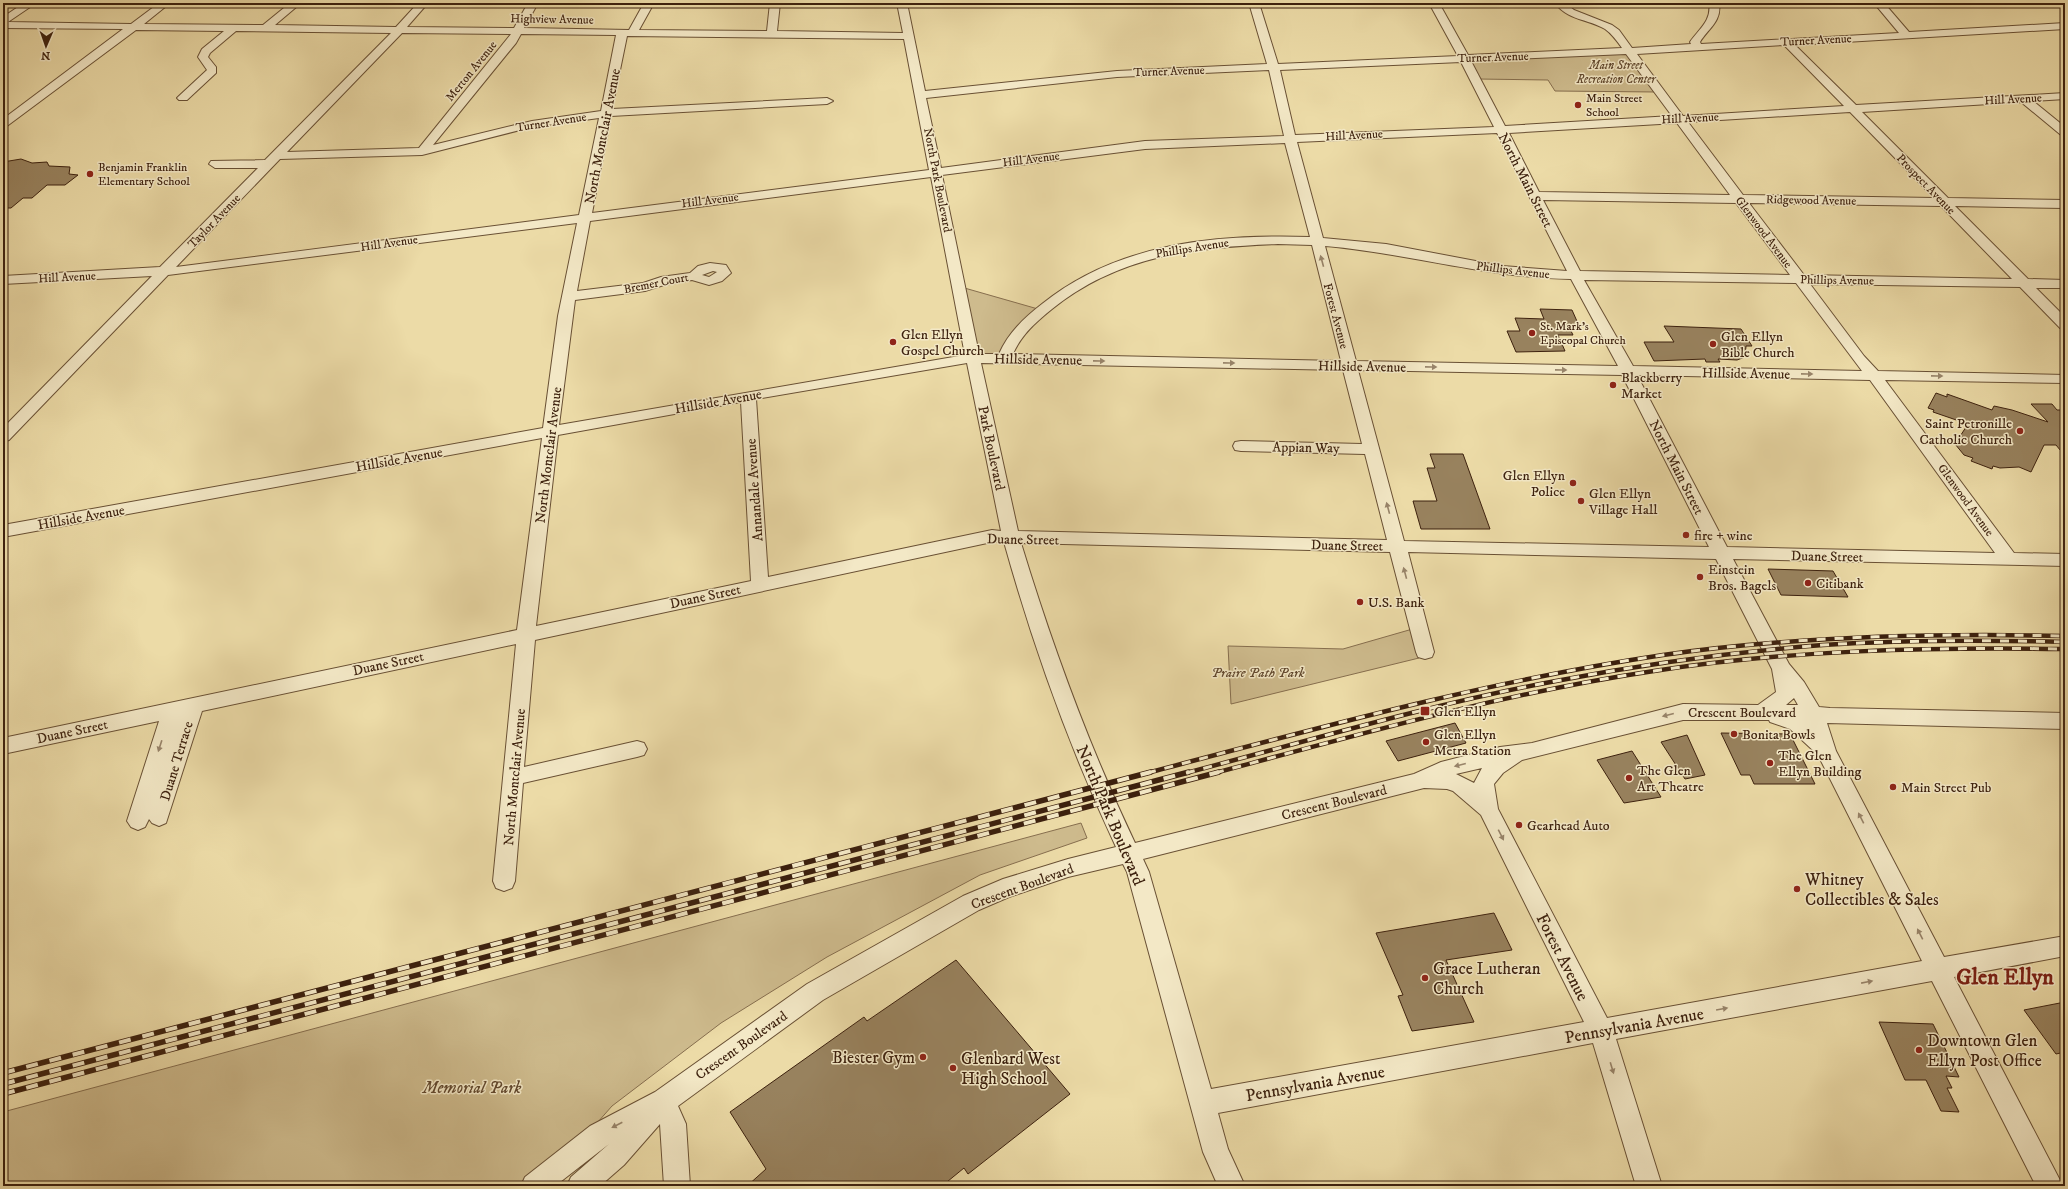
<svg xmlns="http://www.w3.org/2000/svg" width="2068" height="1189" font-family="'IM FELL DW Pica',serif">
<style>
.green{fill:#cebb8d;stroke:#866e4e}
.building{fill:#98825e;stroke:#3d210e}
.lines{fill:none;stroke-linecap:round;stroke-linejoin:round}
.minor-casing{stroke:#695034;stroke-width:2}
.minor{fill:#f3e8c6;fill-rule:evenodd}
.rail-far1-casing{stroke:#3d210e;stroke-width:4.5}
.rail-casing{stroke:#3d210e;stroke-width:5.5}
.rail-far1{stroke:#f3e8c6;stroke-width:3;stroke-dasharray:9;stroke-linecap:butt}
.rail{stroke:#f3e8c6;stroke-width:4;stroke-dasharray:12;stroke-linecap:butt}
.oneway{fill:#98846a}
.poi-dot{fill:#8f2418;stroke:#f3e8c6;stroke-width:1.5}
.labels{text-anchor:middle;stroke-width:3;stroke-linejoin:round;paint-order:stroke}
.far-street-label{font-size:12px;fill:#3d210e;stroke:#f3e8c6}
.far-park-label{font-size:12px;font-style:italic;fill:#61482e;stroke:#f3e8c6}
.far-poi-label{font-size:12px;fill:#3d210e;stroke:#f3e8c6;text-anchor:start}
.street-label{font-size:14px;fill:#3d210e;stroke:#f3e8c6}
.poi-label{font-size:14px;fill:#3d210e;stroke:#f3e8c6;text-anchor:start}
.park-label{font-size:14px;font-style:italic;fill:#61482e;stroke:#f3e8c6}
.near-street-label{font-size:17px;fill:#3d210e;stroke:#f3e8c6}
.near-poi-label{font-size:17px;fill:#3d210e;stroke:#f3e8c6;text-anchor:start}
.near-park-label{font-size:17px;font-style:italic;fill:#61482e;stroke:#f3e8c6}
.near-district-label{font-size:22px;font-weight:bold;fill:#7a1f14;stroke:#f3e8c6}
</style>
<rect width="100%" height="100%" fill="#ecdba7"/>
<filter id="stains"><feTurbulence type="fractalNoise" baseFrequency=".005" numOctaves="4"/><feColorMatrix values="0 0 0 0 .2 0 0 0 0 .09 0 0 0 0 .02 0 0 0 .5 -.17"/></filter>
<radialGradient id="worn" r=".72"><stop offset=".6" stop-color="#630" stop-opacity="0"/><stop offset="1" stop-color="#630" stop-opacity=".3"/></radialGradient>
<g class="green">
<polygon points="1626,52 1656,92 1555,91 1548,80 1478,79 1469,60"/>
<polygon points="961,287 1038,309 997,355 975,355"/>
<polygon points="1416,628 1421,650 1419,658 1231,704 1228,646 1343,649"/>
<polygon points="1081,823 1087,838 980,875 827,957 721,1023 612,1106 597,1123 518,1186 3,1186 3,1112"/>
</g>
<g class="building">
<polygon points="21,159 32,163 47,162 49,166 70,167 69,174 78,175 65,185 47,185 32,198 23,198 11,208 3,208 3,162"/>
<polygon points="1540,309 1572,310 1580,328 1569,327 1573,335 1558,335 1565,351 1516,352 1507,331 1520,331 1515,318 1544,319"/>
<polygon points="1664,326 1741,329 1752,346 1746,346 1745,357 1737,360 1718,359 1720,362 1706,362 1705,359 1654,361 1644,342 1674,342"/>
<polygon points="1936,393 1947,397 1947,394 1992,410 1994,406 2012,410 2048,422 2031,404 2052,404 2057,410 2065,410 2065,456 2056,445 2044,445 2031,472 2019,467 2000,468 1993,466 1992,469 1971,461 1973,458 1964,455 1955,444 1968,424 1933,412 1934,410 1928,408"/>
<polygon points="1430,454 1463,454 1490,529 1421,529 1413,501 1437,501 1427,468 1435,468"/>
<polygon points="1768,569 1833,571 1848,597 1781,595"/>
<polygon points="1455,723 1466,743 1398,761 1386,741"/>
<polygon points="1721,733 1790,734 1815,784 1754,784 1750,775 1741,775"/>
<polygon points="1687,735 1705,775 1685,779 1661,742"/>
<polygon points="1632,751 1661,797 1624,803 1597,760"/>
<polygon points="1494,913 1512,950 1446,960 1474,1022 1412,1031 1398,996 1403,995 1376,933"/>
<polygon points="956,960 1070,1094 968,1174 964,1168 942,1186 747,1186 766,1169 730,1112 864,1017 867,1021"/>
<polygon points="2065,1002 2065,1052 2056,1054 2024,1010"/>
<polygon points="1879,1022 1933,1024 1959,1077 1946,1076 1952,1088 1947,1088 1959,1112 1941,1111 1926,1080 1905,1080"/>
</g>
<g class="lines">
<defs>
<path id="minor" d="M24,3H36L8,22L131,24L159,3H170L144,24L263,25L290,3H301L275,25L396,27L418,3H428L407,27L514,28L528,3H538L524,28L629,30L644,3H654L639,30L767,31L770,3H780L777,31L903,33L897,3H907L925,91L1117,71L1267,64L1249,3H1259L1278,64L1458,56L1429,3H1439L1468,55L1622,48C1617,41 1612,34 1605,29C1588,19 1567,20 1555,3H1565L1574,10L1612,25L1619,30L1632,48L1691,44L1690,42C1699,29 1712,21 1709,3H1719C1722,21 1709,28 1700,42L1701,44L1899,33L1874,3H1884L1909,32L2065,23V29L1795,45L1856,105L2065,93V99L2033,101L2065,127V136L2061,135L2021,102L1862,112L1948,198L2065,200V208L1955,206L2028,279L2065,280V288H2036L2065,317V329L2060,328L2020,287L1810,284L1864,356L1878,371L2065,375V383L1885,380L2014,553L2065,554V566L1733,559L1789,664L1804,682L1819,707L1830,708L2065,713V729L1827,723L1836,751L1944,957L2065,936V956L1954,977L2063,1186H2036L1932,981L1616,1039L1662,1186H1636L1593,1043L1218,1113L1228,1149L1245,1186H1218L1203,1152L1127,872L1123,864L1068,877L1009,897L979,910L823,1000L678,1106L686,1124L690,1186H664L660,1124L624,1165L600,1186H567L571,1177L609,1144L555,1186H521L525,1177L590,1126L655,1092L807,984L963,896L1003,879L1068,859L1116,847C1070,749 1033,646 1004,542H992L535,640L524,767L637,741L644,743L647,749L644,755L637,757L523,783L515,881L512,888L504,891L496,888L493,881L516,644L202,711L166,823L159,826L152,823L149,819L145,827L138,830L131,827L127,821L159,721L3,754V738L517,630L542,438L3,537V525L543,428L558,316L577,223L168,275L9,440L3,442V428L152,276L3,284V276L160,267L258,168H215L209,164L211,161L265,160L391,33L236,31L210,53L208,57L216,67V73L187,100H179L177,98L179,96L207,70L198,57L202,49L224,31L136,30L7,126L3,127V119L123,29L3,28V17ZM402,33L511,34L419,148L287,152ZM521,34L616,35L601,111L532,121L433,145L516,43ZM627,36L904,39L929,170L592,213L611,116L827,104L833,101L827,98L612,109ZM1784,45L1844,106L1683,116L1637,54ZM1626,54L1672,116L1505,126L1471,61ZM1461,62L1494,127L1295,135L1280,70ZM1269,70L1284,136L1145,141L941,168L926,98L1117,77ZM1850,112L1934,198L1743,195L1688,122ZM599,118L579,215L176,267L280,159L422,155L532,127ZM1677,123L1730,195L1539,192L1509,133ZM1497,133L1567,271L1502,266L1386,244L1323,238L1297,142ZM1285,143L1310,237C1215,234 1118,243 1042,304C1024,318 1008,333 999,354H979L942,175L1145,149ZM931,177L965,355L559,425L575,300L645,291L664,285L692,280L709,285L722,281L731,273L726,265L710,263L698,266L690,273L661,277L643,283L577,291L590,221ZM1543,200L1736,203L1790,275L1580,271ZM1749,203L1941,206L2012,279L1804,275ZM1278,244L1312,245L1341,361L1013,354C1021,335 1036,322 1052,309C1119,255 1196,247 1278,244ZM1325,246C1407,253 1488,278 1571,279L1618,366L1356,361ZM713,271L717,272L709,277L702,275ZM1584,280L1796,283L1862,371L1633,366ZM967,363L1001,531L992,530L768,577L756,399ZM981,363L1343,370L1362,444L1241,441L1235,442L1233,446L1235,450L1241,451L1365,454L1387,540L1018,531ZM1358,370L1622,375L1709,547L1404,541ZM1637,375L1870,380L1995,553L1727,547ZM741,402L751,581L536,626L558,435ZM1021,543L1390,552L1416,652L1418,657L1425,659L1432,657L1434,652L1408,552L1716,559L1772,669L1776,692L1758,705L1683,704L1532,743L1500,747L1441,762L1414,774L1135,843C1089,746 1052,645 1021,543ZM1794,698L1798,705H1786ZM1683,720H1769L1770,722L1790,729L1818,755L1922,961L1607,1018L1498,809L1494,784L1503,773L1522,760ZM1482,768L1474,783L1456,774ZM1424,788L1447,789L1453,791L1481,815L1584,1022L1211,1089L1149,872L1143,859Z"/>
</defs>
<use href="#minor" class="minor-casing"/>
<use href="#minor" class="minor"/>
<defs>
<g id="rail-far1">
<path d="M1147,773C1318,728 1488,681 1663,655C1796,636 1931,633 2065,636"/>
<path d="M1186,773C1308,741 1431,704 1556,681C1644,664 1733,652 1823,645C1903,640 1984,640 2065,642"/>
<path d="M1215,773C1360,734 1505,693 1654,671C1790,650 1928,647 2065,649"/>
</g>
<g id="rail">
<polyline points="3,1073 1151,772"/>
<polyline points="3,1084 1189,772"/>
<polyline points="3,1094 1219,772"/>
</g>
</defs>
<use href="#rail-far1" class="rail-far1-casing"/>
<use href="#rail" class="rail-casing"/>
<use href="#rail-far1" class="rail-far1"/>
<use href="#rail" class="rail"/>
</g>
<defs><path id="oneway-solid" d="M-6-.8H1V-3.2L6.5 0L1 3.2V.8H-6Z"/></defs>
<g class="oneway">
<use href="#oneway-solid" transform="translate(1322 261) rotate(-105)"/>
<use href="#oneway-solid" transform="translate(1099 361) rotate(1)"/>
<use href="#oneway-solid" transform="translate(1229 363) rotate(1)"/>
<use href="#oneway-solid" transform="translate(1431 367) rotate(1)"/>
<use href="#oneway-solid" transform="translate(1561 370) rotate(1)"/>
<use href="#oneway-solid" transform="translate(1807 374) rotate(1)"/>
<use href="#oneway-solid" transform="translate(1937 376) rotate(1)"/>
<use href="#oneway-solid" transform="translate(1388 508) rotate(-105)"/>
<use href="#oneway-solid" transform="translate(1405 573) rotate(-105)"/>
<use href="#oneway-solid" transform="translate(1668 715) rotate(166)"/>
<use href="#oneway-solid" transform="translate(160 746) rotate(108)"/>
<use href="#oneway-solid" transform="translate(1460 765) rotate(166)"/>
<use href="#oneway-solid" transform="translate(1861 818) rotate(-117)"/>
<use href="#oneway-solid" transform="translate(1501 835) rotate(63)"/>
<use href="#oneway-solid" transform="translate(1920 934) rotate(-117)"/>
<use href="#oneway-solid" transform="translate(1867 982) rotate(-11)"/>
<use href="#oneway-solid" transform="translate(1722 1009) rotate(-10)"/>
<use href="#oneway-solid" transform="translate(1612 1068) rotate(73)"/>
<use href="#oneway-solid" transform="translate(617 1125) rotate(153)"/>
</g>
<g class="poi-dot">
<circle cx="1578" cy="105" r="4"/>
<circle cx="90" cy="174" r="4"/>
<circle cx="1532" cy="333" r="4"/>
<circle cx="893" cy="342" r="4"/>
<circle cx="1713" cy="344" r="4"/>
<circle cx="1613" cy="385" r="4"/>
<circle cx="2020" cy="431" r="4"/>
<circle cx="1573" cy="483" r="4"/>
<circle cx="1581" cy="501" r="4"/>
<circle cx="1686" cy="535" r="4"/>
<circle cx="1700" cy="577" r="4"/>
<circle cx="1808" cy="583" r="4"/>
<circle cx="1360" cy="602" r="4"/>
<rect x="1420" y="706" width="10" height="10" rx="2"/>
<circle cx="1734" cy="734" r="4"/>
<circle cx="1426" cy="742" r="4"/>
<circle cx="1770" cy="763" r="4"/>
<circle cx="1629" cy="778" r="4"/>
<circle cx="1893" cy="787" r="4"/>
<circle cx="1519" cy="825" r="4"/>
<circle cx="1797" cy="889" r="4"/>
<circle cx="1425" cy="978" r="4"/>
<circle cx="1919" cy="1050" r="4"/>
<circle cx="923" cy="1057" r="4"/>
<circle cx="953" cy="1068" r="4"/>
</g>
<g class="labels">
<g class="far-street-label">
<text transform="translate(552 19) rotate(1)" y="4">Highview Avenue</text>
<text transform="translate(1816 40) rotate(-3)" y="4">Turner Avenue</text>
<text transform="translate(1493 57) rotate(-2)" y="4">Turner Avenue</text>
<text transform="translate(471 71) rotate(-51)" y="4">Merton Avenue</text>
<text transform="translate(1169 71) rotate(-2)" y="4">Turner Avenue</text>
<text transform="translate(2013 99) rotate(-3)" y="4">Hill Avenue</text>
<text transform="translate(1690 118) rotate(-3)" y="4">Hill Avenue</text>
<text transform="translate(551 122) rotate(-9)" y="4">Turner Avenue</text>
<text transform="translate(1354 135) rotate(-3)" y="4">Hill Avenue</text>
<text transform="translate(1031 159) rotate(-7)" y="4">Hill Avenue</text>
<text transform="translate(938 180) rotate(79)" y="4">North Park Boulevard</text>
<text transform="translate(1926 184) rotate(46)" y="4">Prospect Avenue</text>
<text transform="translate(710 200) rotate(-7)" y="4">Hill Avenue</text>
<text transform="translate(1811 200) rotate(1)" y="4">Ridgewood Avenue</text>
<text transform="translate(214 221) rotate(-46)" y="4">Taylor Avenue</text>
<text transform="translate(1764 232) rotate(53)" y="4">Glenwood Avenue</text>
<text transform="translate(389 243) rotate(-8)" y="4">Hill Avenue</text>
<text transform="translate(1192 248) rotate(-9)" y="4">Phillips Avenue</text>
<text transform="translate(1513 270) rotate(7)" y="4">Phillips Avenue</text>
<text transform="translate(67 277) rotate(-3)" y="4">Hill Avenue</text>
<text transform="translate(1837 280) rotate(1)" y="4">Phillips Avenue</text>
<text transform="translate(656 283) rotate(-11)" y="4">Bremer Court</text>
<text transform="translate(1336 316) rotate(75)" y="4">Forest Avenue</text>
<text transform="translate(1966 500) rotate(54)" y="4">Glenwood Avenue</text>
</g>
<g class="far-park-label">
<text x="1616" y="69">Main Street<tspan x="1616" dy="14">Recreation Center</tspan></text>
</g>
<g class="far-poi-label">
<text x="1586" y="102">Main Street<tspan x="1586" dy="14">School</tspan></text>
<text x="98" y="171">Benjamin Franklin<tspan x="98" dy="14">Elementary School</tspan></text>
<text x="1540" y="330">St. Mark's<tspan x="1540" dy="14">Episcopal Church</tspan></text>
</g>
<g class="street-label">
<text transform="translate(602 136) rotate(-79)" y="5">North Montclair Avenue</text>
<text transform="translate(1526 180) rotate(63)" y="5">North Main Street</text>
<text transform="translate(1038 359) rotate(1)" y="5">Hillside Avenue</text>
<text transform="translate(1362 366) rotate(1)" y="5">Hillside Avenue</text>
<text transform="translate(1746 373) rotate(1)" y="5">Hillside Avenue</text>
<text transform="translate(718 401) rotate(-10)" y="5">Hillside Avenue</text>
<text transform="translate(1306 447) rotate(1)" y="5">Appian Way</text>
<text transform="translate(992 448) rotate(78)" y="5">Park Boulevard</text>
<text transform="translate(548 455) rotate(-83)" y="5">North Montclair Avenue</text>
<text transform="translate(399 459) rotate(-10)" y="5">Hillside Avenue</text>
<text transform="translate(1677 467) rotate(63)" y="5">North Main Street</text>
<text transform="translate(754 490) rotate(-94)" y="5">Annandale Avenue</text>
<text transform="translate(81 517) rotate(-10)" y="5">Hillside Avenue</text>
<text transform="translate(1023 539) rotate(1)" y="5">Duane Street</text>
<text transform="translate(1347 545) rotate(1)" y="5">Duane Street</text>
<text transform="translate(1827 556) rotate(1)" y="5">Duane Street</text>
<text transform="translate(705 596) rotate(-12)" y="5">Duane Street</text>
<text transform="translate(388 663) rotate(-12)" y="5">Duane Street</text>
<text x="1742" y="717">Crescent Boulevard</text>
<text transform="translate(72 731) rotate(-12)" y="5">Duane Street</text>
<text transform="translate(176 761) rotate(-73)" y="5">Duane Terrace</text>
<text transform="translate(514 777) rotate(-85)" y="5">North Montclair Avenue</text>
<text transform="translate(1334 802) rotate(-14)" y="5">Crescent Boulevard</text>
<text transform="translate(1022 886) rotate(-20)" y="5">Crescent Boulevard</text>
<text transform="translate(741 1045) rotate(-35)" y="5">Crescent Boulevard</text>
</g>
<g class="poi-label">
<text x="901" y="339">Glen Ellyn<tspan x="901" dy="16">Gospel Church</tspan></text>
<text x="1721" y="341">Glen Ellyn<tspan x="1721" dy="16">Bible Church</tspan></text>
<text x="1621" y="382">Blackberry<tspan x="1621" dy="16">Market</tspan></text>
<text x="2012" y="428" text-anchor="end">Saint Petronille<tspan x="2012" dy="16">Catholic Church</tspan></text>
<text x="1565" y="480" text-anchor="end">Glen Ellyn<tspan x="1565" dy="16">Police</tspan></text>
<text x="1589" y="498">Glen Ellyn<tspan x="1589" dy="16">Village Hall</tspan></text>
<text x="1694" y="540">fire + wine</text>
<text x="1708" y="574">Einstein<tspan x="1708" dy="16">Bros. Bagels</tspan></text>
<text x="1816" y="588">Citibank</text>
<text x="1368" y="607">U.S. Bank</text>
<text x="1434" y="716">Glen Ellyn</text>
<text x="1434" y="739">Glen Ellyn<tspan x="1434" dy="16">Metra Station</tspan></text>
<text x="1742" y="739">Bonita Bowls</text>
<text x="1778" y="760">The Glen<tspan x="1778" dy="16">Ellyn Building</tspan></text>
<text x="1637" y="775">The Glen<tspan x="1637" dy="16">Art Theatre</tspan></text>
<text x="1901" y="792">Main Street Pub</text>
<text x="1527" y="830">Gearhead Auto</text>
</g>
<g class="park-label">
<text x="1258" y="677">Praire Path Park</text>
</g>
<g class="near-street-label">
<text transform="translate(1111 815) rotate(67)" y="6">North Park Boulevard</text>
<text transform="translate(1563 957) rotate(63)" y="6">Forest Avenue</text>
<text transform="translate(1634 1025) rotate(-10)" y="6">Pennsylvania Avenue</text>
<text transform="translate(1315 1083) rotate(-10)" y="6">Pennsylvania Avenue</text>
</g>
<g class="near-poi-label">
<text x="1805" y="885">Whitney<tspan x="1805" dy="20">Collectibles &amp; Sales</tspan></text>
<text x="1433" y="974">Grace Lutheran<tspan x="1433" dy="20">Church</tspan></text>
<text x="1927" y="1046">Downtown Glen<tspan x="1927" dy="20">Ellyn Post Office</tspan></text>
<text x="915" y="1063" text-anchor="end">Biester Gym</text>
<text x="961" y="1064">Glenbard West<tspan x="961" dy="20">High School</tspan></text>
</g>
<g class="near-park-label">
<text x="472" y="1093">Memorial Park</text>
</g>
<g class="near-district-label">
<text x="2005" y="984">Glen Ellyn</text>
</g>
</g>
<rect width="2068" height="1189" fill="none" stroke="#ecdba7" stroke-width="16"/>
<rect x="4" y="4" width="2060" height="1181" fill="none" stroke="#3d210e" stroke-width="2"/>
<rect x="8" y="8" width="2052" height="1173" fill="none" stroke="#3d210e"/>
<g transform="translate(46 46) rotate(182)" stroke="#f3e8c6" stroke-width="3" paint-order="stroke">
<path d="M0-3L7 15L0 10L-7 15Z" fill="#3d210e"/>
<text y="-6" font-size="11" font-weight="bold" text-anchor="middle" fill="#3d210e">N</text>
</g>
<rect width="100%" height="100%" filter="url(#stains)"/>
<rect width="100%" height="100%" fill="url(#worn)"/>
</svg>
